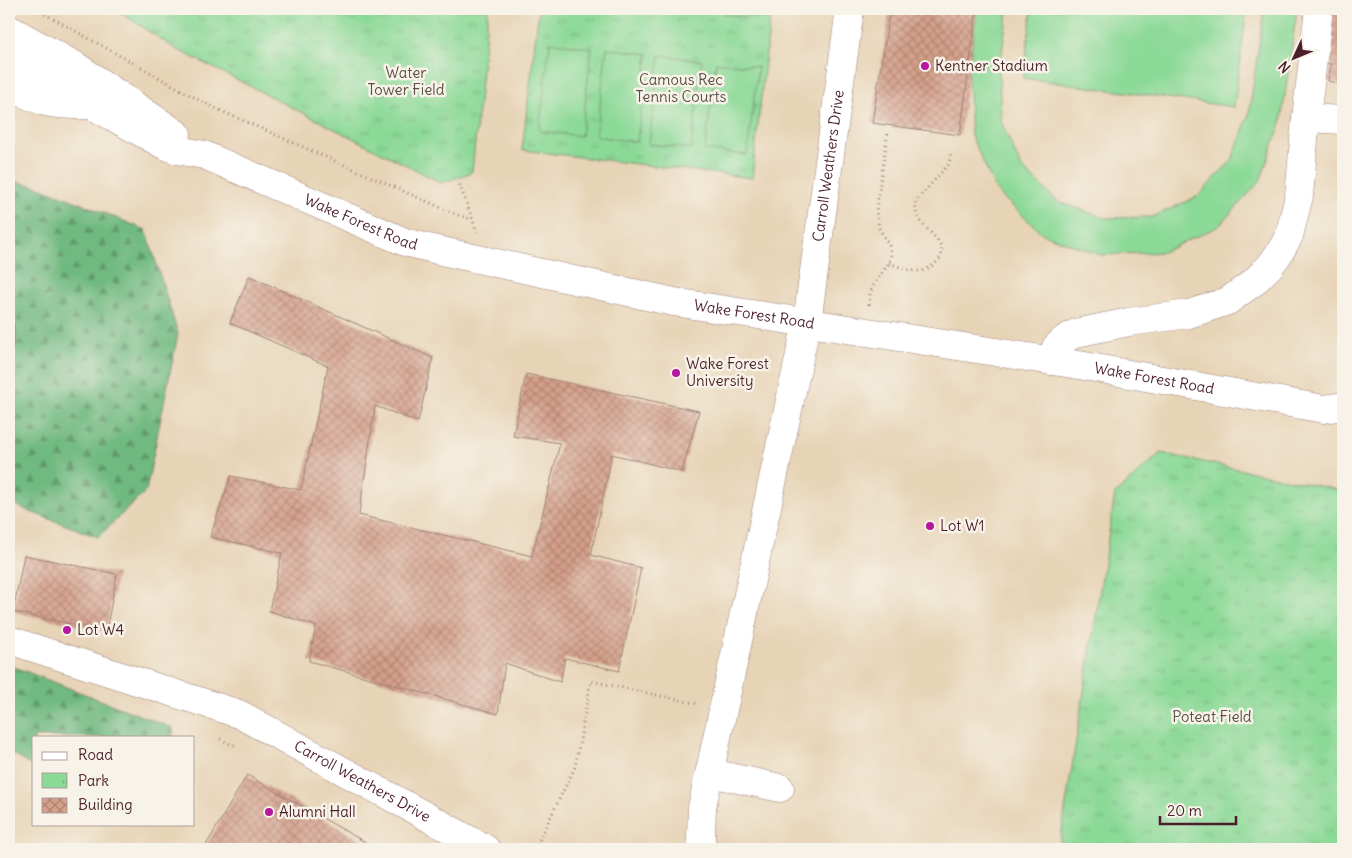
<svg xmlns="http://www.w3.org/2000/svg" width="1352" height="858" font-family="Delius,sans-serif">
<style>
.built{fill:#e7d4b7;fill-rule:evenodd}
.forest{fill:url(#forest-firs);stroke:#5d6c56}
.park{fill:url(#park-tufts);stroke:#6a7c61}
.pitch{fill:#8bd997;stroke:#6a7c61}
.building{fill:url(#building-cross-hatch)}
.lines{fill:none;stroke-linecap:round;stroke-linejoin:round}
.minor-casing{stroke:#9e8179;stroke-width:29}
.path{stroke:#9e8179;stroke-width:3;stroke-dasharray:1 4;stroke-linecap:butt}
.minor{stroke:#fff;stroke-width:28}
.poi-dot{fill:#b5179e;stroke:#f7f3e8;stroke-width:2}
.labels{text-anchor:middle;stroke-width:5;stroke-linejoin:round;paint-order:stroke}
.poi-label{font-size:15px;fill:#4a1f2b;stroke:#f7f3e8;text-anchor:start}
.park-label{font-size:15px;fill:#5a4e46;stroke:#f7f3e8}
.street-label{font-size:15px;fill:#4a1f2b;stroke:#f7f3e8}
</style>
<defs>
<pattern id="forest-firs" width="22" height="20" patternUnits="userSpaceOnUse" patternTransform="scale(1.25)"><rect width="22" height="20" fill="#70b980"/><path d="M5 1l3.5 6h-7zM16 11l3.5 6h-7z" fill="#5e9669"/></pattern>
<pattern id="park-tufts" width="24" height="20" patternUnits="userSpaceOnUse" patternTransform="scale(1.25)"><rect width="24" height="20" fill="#8bd997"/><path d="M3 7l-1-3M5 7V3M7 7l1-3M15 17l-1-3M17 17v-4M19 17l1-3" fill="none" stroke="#79ba82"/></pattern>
<pattern id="building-cross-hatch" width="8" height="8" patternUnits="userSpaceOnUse" patternTransform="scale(1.25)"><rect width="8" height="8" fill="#d5a08b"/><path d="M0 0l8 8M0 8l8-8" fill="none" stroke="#af8272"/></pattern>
</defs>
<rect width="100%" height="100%" fill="#f7f3e8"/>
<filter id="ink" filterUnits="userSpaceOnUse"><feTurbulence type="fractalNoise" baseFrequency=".02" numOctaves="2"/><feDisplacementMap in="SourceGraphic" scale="10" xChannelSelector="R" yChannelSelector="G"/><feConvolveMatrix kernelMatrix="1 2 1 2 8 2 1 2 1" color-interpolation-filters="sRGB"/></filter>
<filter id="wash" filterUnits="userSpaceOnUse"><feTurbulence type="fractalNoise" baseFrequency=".0096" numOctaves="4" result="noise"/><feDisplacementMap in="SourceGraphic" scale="20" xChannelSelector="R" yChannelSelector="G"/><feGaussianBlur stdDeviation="1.12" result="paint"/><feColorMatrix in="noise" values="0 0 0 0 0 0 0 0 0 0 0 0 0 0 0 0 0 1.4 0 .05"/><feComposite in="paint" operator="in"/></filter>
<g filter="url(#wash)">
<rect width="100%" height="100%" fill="#f1e3c7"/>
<path class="built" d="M9,9H1343V849H9ZM34,737H194V824H34Z"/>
<g class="forest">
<polygon points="9,180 40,187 146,230 178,334 146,491 98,537 28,511 9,501"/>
<polygon points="9,665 173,728 173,737 34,737 34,768 9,751"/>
</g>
<g class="park">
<polygon points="115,9 488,9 472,172 442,183 174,48"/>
<polygon points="539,9 771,9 752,178 522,150"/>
<polygon points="1161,453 1343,491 1343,849 1059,849 1115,494"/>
</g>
<g class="pitch">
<polygon points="724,9 766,9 764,19 723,14"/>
<polygon points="977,9 1008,9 999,73 1001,122 1021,167 1057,201 1104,218 1153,217 1198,196 1232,160 1249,114 1264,9 1297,9 1281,123 1260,181 1219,226 1163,252 1101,255 1043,234 997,192 971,136 968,74"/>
<polygon points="1032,9 1247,9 1234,107 1023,78"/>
<polygon points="550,42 592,48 581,136 539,131"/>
<polygon points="607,48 648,54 637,142 596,136"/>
<polygon points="660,55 702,61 691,149 649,144"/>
<polygon points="716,62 758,67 747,155 705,150"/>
</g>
<g id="blocks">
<g class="building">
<polygon points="890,9 977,9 960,135 872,123"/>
<polygon points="1328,9 1343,9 1343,84 1328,81 1331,64 1321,63"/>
<polygon points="249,276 433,358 418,422 375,406 359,515 532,556 560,443 513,436 526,374 699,411 682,472 612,454 591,555 641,568 619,671 565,658 560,682 505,663 498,714 309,661 316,626 269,611 282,553 210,537 231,476 301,490 328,366 230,323"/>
<polygon points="9,312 14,325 14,342 9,359"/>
<polygon points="24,555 117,574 106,631 13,612"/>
<polygon points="247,775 377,849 204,849"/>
</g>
</g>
</g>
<g filter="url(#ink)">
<use href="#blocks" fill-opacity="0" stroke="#9e8179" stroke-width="1"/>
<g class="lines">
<defs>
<g id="minor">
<polyline points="1319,9 1306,118 1343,120"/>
<polyline points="9,29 76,66 177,134"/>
<path id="s1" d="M9,56L91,105L164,145L177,150L204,155L405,242L437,250L674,302L1079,365L1324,409L1343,406"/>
<path d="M9,85C42,104 52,106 90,105"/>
<polyline points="1051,361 1056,347 1065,339 1076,333 1129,322 1189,314 1228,301 1254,282 1270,266 1280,252 1289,236 1299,196 1306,118"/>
<path id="s2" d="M9,640L239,714L486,849"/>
<polyline points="711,773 780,788"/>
<path id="s3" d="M702,849L701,837L702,807L807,322L850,9"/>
</g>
</defs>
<use href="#minor" class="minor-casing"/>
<g class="path">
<polyline points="36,9 210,106 460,216 471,219"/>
<polyline points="458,180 477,232"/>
<path d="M889,263C904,268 919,277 933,265C957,247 925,232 918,217C915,212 916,207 916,201L948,165L950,159L951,151"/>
<polyline points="869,305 870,293 874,284 889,263 891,255 890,247 879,228 876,211 888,131"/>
<polyline points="220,739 232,745 237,745"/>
<polyline points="535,849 575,767 591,681 698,704"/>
</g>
<use href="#minor" class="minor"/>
</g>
</g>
<g class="poi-dot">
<circle cx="925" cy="66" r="5"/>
<circle cx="676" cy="373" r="5"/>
<circle cx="930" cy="526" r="5"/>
<circle cx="67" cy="630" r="5"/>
<circle cx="269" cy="812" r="5"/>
</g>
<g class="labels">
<g class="poi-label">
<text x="935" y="71">Kentner Stadium</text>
<text x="686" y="369">Wake Forest<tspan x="686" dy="17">University</tspan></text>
<text x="940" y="531">Lot W1</text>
<text x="77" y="635">Lot W4</text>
<text x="279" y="817">Alumni Hall</text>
</g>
<g class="park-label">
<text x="406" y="78">Water<tspan x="406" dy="17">Tower Field</tspan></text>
<text x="681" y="85">Camous Rec<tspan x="681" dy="17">Tennis Courts</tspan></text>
<text x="1212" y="722">Poteat Field</text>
</g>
<g class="street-label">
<text dy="5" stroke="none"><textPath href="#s3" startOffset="696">Carroll Weathers Drive</textPath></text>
<text dy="5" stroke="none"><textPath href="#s1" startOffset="391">Wake Forest Road</textPath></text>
<text dy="5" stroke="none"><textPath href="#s1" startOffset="796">Wake Forest Road</textPath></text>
<text dy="5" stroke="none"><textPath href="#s1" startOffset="1201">Wake Forest Road</textPath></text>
<text dy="5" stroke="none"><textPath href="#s2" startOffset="382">Carroll Weathers Drive</textPath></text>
</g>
</g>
<rect width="1352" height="858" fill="none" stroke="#f7f3e8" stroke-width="30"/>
<rect x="32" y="736" width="162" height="90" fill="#f7f3e8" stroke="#b29e9c"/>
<rect x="42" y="752" width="25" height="8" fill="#ffffff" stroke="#b29e9c"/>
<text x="78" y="760" font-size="15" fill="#4a1f2b">Road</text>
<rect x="42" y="773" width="25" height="15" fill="url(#park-tufts)" stroke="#b29e9c"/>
<text x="78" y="786" font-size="15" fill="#4a1f2b">Park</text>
<rect x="42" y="798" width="25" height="15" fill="url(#building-cross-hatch)" stroke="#b29e9c"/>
<text x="78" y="810" font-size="15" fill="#4a1f2b">Building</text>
<g transform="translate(1294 58) rotate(226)" stroke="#f7f3e8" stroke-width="4" paint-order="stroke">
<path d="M0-4L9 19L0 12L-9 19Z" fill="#4a1f2b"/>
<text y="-8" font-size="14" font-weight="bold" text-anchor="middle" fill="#4a1f2b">N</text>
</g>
<path d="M1160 816v8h76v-8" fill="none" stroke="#4a1f2b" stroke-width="2.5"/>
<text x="1167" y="816" font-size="15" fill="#4a1f2b" stroke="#f7f3e8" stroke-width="4" paint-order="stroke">20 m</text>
</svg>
